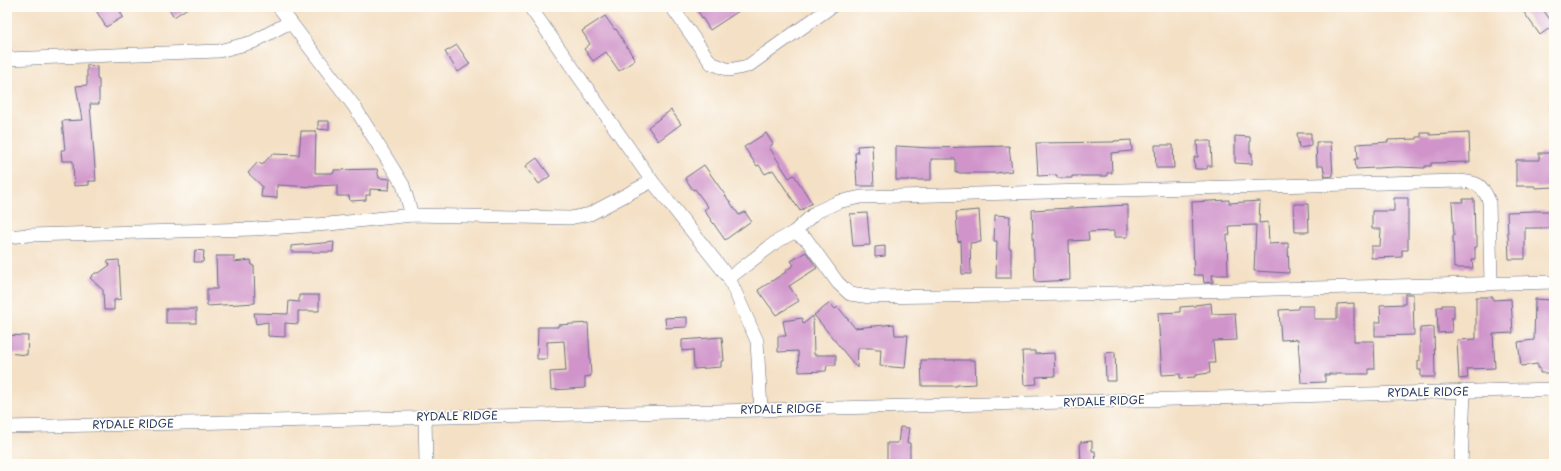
<svg xmlns="http://www.w3.org/2000/svg" width="1561" height="471" font-family="'Playpen Sans',sans-serif">
<style>
.building{fill:#d094ca}
.lines{fill:none;stroke-linecap:round;stroke-linejoin:round}
.minor-casing{stroke:#676d82;stroke-width:14}
.minor{stroke:#fff;stroke-width:13}
.labels{text-anchor:middle;stroke-width:3.5;stroke-linejoin:round;paint-order:stroke}
.street-label{font-size:11px;fill:#1b2f5e;stroke:#fdfcf7}
</style>
<rect width="100%" height="100%" fill="#fdfcf7"/>
<filter id="ink" filterUnits="userSpaceOnUse"><feTurbulence type="fractalNoise" baseFrequency=".025" numOctaves="2"/><feDisplacementMap in="SourceGraphic" scale="8" xChannelSelector="R" yChannelSelector="G"/><feConvolveMatrix kernelMatrix="1 2 1 2 8 2 1 2 1" color-interpolation-filters="sRGB"/></filter>
<filter id="wash" filterUnits="userSpaceOnUse"><feTurbulence type="fractalNoise" baseFrequency=".012" numOctaves="4" result="noise"/><feDisplacementMap in="SourceGraphic" scale="16" xChannelSelector="R" yChannelSelector="G"/><feGaussianBlur stdDeviation="0.9" result="paint"/><feColorMatrix in="noise" values="0 0 0 0 0 0 0 0 0 0 0 0 0 0 0 0 0 1.4 0 .05"/><feComposite in="paint" operator="in"/></filter>
<g filter="url(#wash)">
<rect width="100%" height="100%" fill="#f4e0c5"/>
<g id="blocks">
<g class="building">
<polygon points="94,7 118,7 123,17 106,27"/>
<polygon points="168,7 189,7 174,17"/>
<polygon points="695,7 745,7 710,30"/>
<polygon points="1520,7 1541,7 1554,25 1540,35"/>
<polygon points="605,16 615,30 616,29 635,60 619,71 606,52 593,61 584,49 590,44 582,31"/>
<polygon points="457,45 470,64 458,72 445,52"/>
<polygon points="87,65 97,66 97,79 99,80 99,104 90,104 96,181 89,181 89,185 74,186 73,161 62,161 61,150 65,150 62,121 82,120 76,86 87,85"/>
<polygon points="671,110 681,124 658,141 648,127"/>
<polygon points="318,121 329,121 329,130 318,129"/>
<polygon points="301,131 316,131 315,173 334,173 334,170 377,169 379,178 390,179 389,190 370,189 370,195 366,195 366,200 350,201 349,196 337,196 337,185 315,186 315,187 277,185 277,198 261,197 262,186 248,173 258,162 262,165 272,154 299,155"/>
<polygon points="766,133 773,144 769,147 789,178 794,175 812,203 800,211 773,170 765,174 759,165 757,166 744,147"/>
<polygon points="1297,133 1311,133 1311,146 1299,148"/>
<polygon points="1421,133 1430,133 1430,135 1469,133 1470,162 1431,163 1431,166 1425,166 1425,168 1397,167 1356,169 1355,159 1358,159 1357,144 1388,142 1388,140 1417,139 1417,137 1421,137"/>
<polygon points="1235,136 1250,137 1250,153 1252,153 1252,164 1235,163"/>
<polygon points="1131,140 1132,151 1111,153 1112,173 1107,173 1107,176 1072,176 1072,178 1057,178 1057,175 1038,176 1036,143 1114,142 1114,141"/>
<polygon points="1197,141 1211,141 1212,166 1207,166 1207,169 1195,169 1194,157 1198,157"/>
<polygon points="1316,142 1331,142 1333,176 1325,177 1323,166 1317,166"/>
<polygon points="872,145 874,186 857,186 855,153 858,153 857,146"/>
<polygon points="1155,145 1173,145 1174,168 1156,168"/>
<polygon points="896,146 931,148 1009,146 1012,171 996,173 956,173 956,159 931,159 931,180 896,180"/>
<polygon points="1539,153 1554,153 1554,187 1535,188 1535,186 1516,186 1516,160 1539,160"/>
<polygon points="537,158 550,176 539,184 526,166"/>
<polygon points="704,165 739,215 745,212 751,221 725,240 704,210 708,207 695,189 693,190 685,178"/>
<polygon points="1394,198 1408,198 1408,250 1402,250 1402,257 1371,258 1371,246 1380,246 1381,229 1372,229 1372,211 1394,211"/>
<polygon points="1463,199 1474,199 1475,236 1477,236 1477,247 1475,247 1475,259 1472,259 1473,268 1454,268 1453,236 1454,236 1452,202 1463,202"/>
<polygon points="1229,200 1229,203 1260,201 1259,223 1268,222 1269,244 1288,243 1289,273 1254,271 1256,225 1229,226 1230,235 1227,235 1228,275 1212,275 1213,282 1204,283 1203,275 1194,275 1192,202"/>
<polygon points="1294,204 1308,204 1309,232 1295,232"/>
<polygon points="1128,205 1128,237 1114,237 1114,231 1088,232 1089,240 1069,241 1070,280 1035,282 1032,210"/>
<polygon points="979,210 981,242 970,243 971,274 962,274 961,241 958,242 956,212"/>
<polygon points="1535,211 1554,211 1554,228 1525,228 1525,259 1509,259 1507,212"/>
<polygon points="867,213 870,245 853,246 850,214"/>
<polygon points="995,215 1010,216 1009,248 1011,248 1011,278 996,278 997,241 994,241"/>
<polygon points="334,242 333,252 291,252 291,246"/>
<polygon points="885,246 885,256 875,257 875,247"/>
<polygon points="195,250 204,251 203,262 194,262"/>
<polygon points="806,252 817,268 789,286 799,301 776,315 758,290 786,272 785,271 794,265 791,261"/>
<polygon points="216,256 234,256 234,262 251,260 252,266 254,266 255,303 207,306 207,289 217,289"/>
<polygon points="118,260 119,260 121,299 114,300 114,310 104,310 103,290 90,278 95,273 99,273 110,265 107,261"/>
<polygon points="1405,294 1413,294 1414,335 1375,336 1375,322 1381,322 1380,305 1405,304"/>
<polygon points="299,295 319,295 319,311 298,311 298,324 285,323 285,337 268,336 268,322 256,324 254,313 288,314 289,301 299,302"/>
<polygon points="1476,297 1493,297 1493,300 1511,299 1513,333 1493,334 1495,368 1467,369 1468,378 1459,379 1457,340 1476,339"/>
<polygon points="1535,299 1551,300 1550,341 1553,341 1554,373 1540,373 1540,368 1538,368 1538,364 1521,366 1518,342 1534,340"/>
<polygon points="830,303 835,309 838,307 855,328 894,324 895,335 908,335 905,368 880,366 881,349 876,349 875,348 858,348 857,368 814,315"/>
<polygon points="1211,303 1212,314 1235,313 1237,340 1213,341 1215,363 1209,363 1210,373 1195,375 1195,377 1180,378 1180,374 1162,375 1158,313 1180,312 1180,307 1195,306 1195,305"/>
<polygon points="1354,303 1354,341 1374,341 1375,369 1369,369 1369,374 1329,374 1329,375 1325,375 1325,382 1301,383 1298,339 1281,340 1279,310 1298,309 1298,306 1314,306 1314,319 1337,319 1337,304"/>
<polygon points="1442,305 1454,305 1454,318 1451,318 1452,332 1438,333 1437,307 1442,307"/>
<rect x="166" y="309" width="30" height="14"/>
<polygon points="813,316 814,355 836,355 836,365 827,365 826,371 799,372 798,351 778,352 778,336 786,336 783,321 802,318 803,324"/>
<polygon points="687,317 687,327 666,328 665,318"/>
<polygon points="588,323 591,376 585,377 585,388 551,390 550,372 566,371 564,341 547,342 547,359 537,359 538,327 558,327 558,325"/>
<polygon points="1434,327 1435,377 1421,377 1421,370 1418,370 1418,361 1420,361 1420,328"/>
<polygon points="7,335 28,336 27,355 7,353"/>
<polygon points="722,337 724,361 721,361 721,367 694,369 693,350 682,351 682,340"/>
<polygon points="1022,351 1035,351 1035,354 1054,353 1055,376 1036,377 1037,384 1024,385"/>
<polygon points="1115,352 1116,381 1106,381 1105,353"/>
<polygon points="921,360 975,360 976,384 957,385 957,386 922,386"/>
<polygon points="900,427 909,428 907,443 910,443 910,464 887,464 887,443 898,443"/>
<polygon points="1092,441 1092,451 1095,451 1096,464 1081,464 1080,442"/>
</g>
</g>
</g>
<g filter="url(#ink)">
<use href="#blocks" fill-opacity="0" stroke="#676d82" stroke-width="1"/>
<g class="lines">
<defs>
<g id="minor">
<polyline points="279,7 354,106 403,185 412,215"/>
<polyline points="530,7 652,181 729,278 757,341 761,410"/>
<polyline points="672,7 711,63 729,70 748,66 831,7"/>
<polyline points="7,59 219,51 253,42 290,22"/>
<polyline points="794,232 807,240 838,283 850,294 870,297 1075,294 1554,282"/>
<polyline points="7,237 29,235 254,229 329,224 412,215 570,218 590,214 652,181"/>
<path d="M729,278L776,242L794,232L816,212L838,202L861,197L1459,181C1477,182 1482,184 1489,201L1491,283"/>
<polyline points="425,417 426,464"/>
<polyline points="7,427 761,410 1554,389"/>
<polyline points="1461,464 1464,391"/>
</g>
</defs>
<use href="#minor" class="minor-casing"/>
<use href="#minor" class="minor"/>
</g>
</g>
<g class="labels">
<g class="street-label">
<text transform="translate(1428 392) rotate(-1)" y="4">RYDALE RIDGE</text>
<text transform="translate(1104 401) rotate(-2)" y="4">RYDALE RIDGE</text>
<text transform="translate(781 409) rotate(-1)" y="4">RYDALE RIDGE</text>
<text transform="translate(457 416) rotate(-1)" y="4">RYDALE RIDGE</text>
<text transform="translate(133 424) rotate(-1)" y="4">RYDALE RIDGE</text>
</g>
</g>
<rect width="1561" height="471" fill="none" stroke="#fdfcf7" stroke-width="24"/>
</svg>
